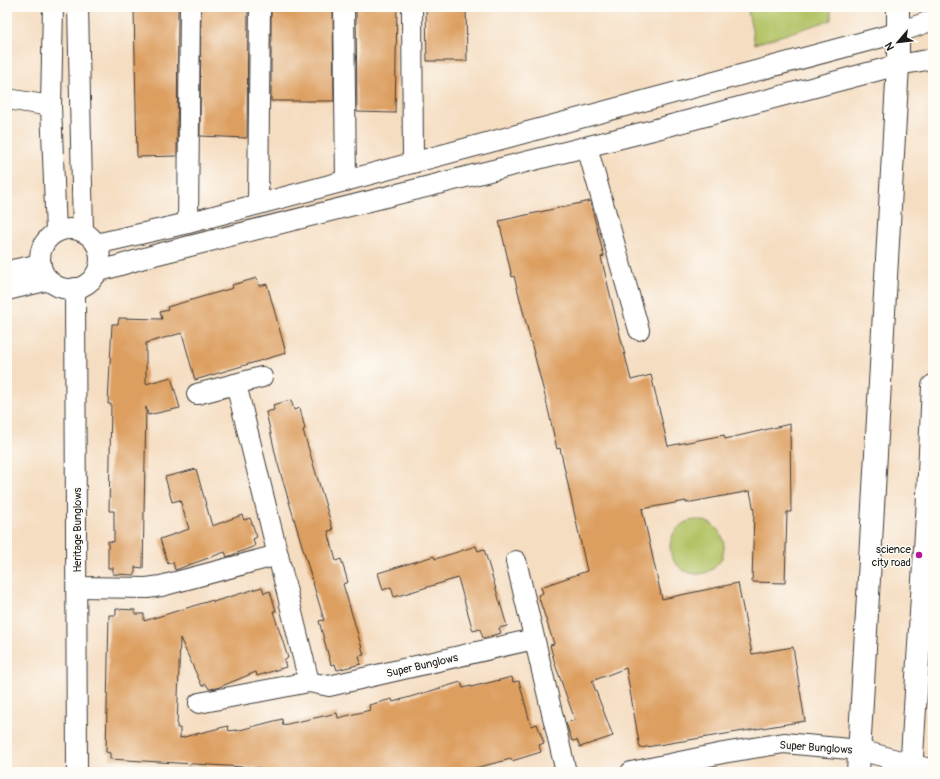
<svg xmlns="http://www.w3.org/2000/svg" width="940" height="779" font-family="Pangolin,sans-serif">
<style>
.green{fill:#b4c365;stroke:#687040}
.building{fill:#dd9f61}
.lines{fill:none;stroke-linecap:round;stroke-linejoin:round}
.minor-casing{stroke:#3d3935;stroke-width:22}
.major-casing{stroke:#3d3935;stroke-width:24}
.minor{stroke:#fff;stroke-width:20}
.major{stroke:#fff;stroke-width:22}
.poi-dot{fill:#b5179e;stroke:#fdfcf7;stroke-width:1.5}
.labels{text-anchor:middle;stroke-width:3;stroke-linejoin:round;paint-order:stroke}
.street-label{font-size:11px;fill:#1c1c1c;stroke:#fdfcf7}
.poi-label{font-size:11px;fill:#1c1c1c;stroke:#fdfcf7;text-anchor:end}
</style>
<rect width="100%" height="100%" fill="#fdfcf7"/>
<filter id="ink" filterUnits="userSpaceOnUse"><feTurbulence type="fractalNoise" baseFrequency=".025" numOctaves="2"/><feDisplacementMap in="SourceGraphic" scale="8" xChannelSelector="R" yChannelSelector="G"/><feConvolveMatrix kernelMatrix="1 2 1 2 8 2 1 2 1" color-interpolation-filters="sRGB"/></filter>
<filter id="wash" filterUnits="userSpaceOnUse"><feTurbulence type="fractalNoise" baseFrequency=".012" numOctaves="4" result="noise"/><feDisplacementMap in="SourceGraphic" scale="16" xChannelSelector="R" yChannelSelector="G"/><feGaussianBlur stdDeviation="0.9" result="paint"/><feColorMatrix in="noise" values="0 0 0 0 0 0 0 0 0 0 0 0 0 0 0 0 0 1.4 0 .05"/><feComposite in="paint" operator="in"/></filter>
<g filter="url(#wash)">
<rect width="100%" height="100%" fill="#f5ddc1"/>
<g class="green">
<polygon points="747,7 831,7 831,20 755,44"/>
<circle cx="697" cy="547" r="27"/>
</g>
<g id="blocks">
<g class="building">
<polygon points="178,7 177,156 137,157 134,8"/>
<polygon points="201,7 248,7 247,138 200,136"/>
<polygon points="271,7 333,7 334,101 271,101"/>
<polygon points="356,7 397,7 395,113 357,112"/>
<polygon points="426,7 466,7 467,61 427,61"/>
<polygon points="590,201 604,256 601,257 631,380 651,375 668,446 724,435 725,439 790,424 791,512 787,512 785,583 752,582 754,511 750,491 686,503 686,501 642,509 662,599 738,583 752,654 793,647 805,721 640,748 626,668 592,681 613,736 580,747 577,740 572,741 566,723 575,720 555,664 550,645 554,644 538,595 543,593 541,587 587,571 560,448 557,449 546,400 514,276 512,277 499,221"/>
<polygon points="257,278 259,286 267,284 286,353 195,380 182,333 146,343 146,384 171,377 180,408 148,415 146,407 143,568 135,567 135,575 113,574 113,568 108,568 108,541 114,542 114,511 109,511 111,404 108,404 112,324 118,324 119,318 162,319 160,312 168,310 167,307 233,288 232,285"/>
<polygon points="291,400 294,410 300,408 305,429 303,430 333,530 328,531 336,561 341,559 348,582 343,584 364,655 359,656 361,664 337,670 335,664 331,665 319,621 324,620 277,461 266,412 274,410 273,405"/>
<polygon points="196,469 212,526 242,515 244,520 250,518 257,537 253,539 255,546 227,557 225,552 175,570 173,562 168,564 160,539 189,529 180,500 172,502 165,477"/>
<polygon points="476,546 478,551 484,549 507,626 499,628 501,633 483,638 480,629 473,631 458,578 394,597 391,587 383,590 378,573 434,556 435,559"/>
<polygon points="262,587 264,593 270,591 276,611 273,611 288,658 284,660 286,667 257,676 256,672 217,688 209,689 206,684 202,686 180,638 177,728 180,728 180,738 228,726 229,731 236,730 236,731 282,719 283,725 337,713 338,718 370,710 369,705 392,699 393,702 461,682 463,688 471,686 471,687 512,677 513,682 519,681 531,726 537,724 544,743 539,745 541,752 512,761 511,759 459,772 260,772 260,768 110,759 110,753 106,752 109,615 116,615 116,609 135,610 135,614 144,614 144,621 213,600 213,602"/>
</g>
</g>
</g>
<g filter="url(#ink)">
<use href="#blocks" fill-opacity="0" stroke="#3d3935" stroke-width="1"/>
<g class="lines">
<defs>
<g id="minor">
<polyline points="53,7 51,106 56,232"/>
<polyline points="78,7 83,232"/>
<polyline points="344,7 346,181"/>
<polyline points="412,7 413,163"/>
<polyline points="7,99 51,106"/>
<polyline points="587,147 639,330"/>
<polyline points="258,204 260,7"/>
<polyline points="188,223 190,7"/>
<circle cx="70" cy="259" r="30"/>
<polyline points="96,244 188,223 897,33 933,20"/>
<polyline points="7,271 41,264"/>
<polyline points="97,272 158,254 649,131 898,65 933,59"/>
<polyline points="75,288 77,772"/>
<polyline points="7,290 49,280"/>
<polyline points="236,384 309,682 329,686 534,639"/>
<polyline points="197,394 262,377"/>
<polyline points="516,561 566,772"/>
<polyline points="77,587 147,588 161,586 278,555"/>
<polyline points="199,703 309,682"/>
<polyline points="631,772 723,753 784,743 860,750 933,770"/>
</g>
<g id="major">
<polyline points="858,772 898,65 898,7"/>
<polyline points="911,772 927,517 933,386"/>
</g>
</defs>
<use href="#minor" class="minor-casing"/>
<use href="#major" class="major-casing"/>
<use href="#minor" class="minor"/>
<use href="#major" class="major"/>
</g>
</g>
<circle class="poi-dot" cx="919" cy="555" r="4"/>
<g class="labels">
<g class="street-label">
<text transform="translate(77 530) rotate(-90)" y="4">Heritage Bunglows</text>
<text transform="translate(422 665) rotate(-13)" y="4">Super Bunglows</text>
<text transform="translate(816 747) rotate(4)" y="4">Super Bunglows</text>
</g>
<g class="poi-label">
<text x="911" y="553">science<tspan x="911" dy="13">city road</tspan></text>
</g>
</g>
<rect width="940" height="779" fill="none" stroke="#fdfcf7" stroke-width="24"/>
<g transform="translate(898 42) rotate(242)" stroke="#fdfcf7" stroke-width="3" paint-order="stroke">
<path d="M0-3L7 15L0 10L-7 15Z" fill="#1c1c1c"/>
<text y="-6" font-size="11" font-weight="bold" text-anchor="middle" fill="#1c1c1c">N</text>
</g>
</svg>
